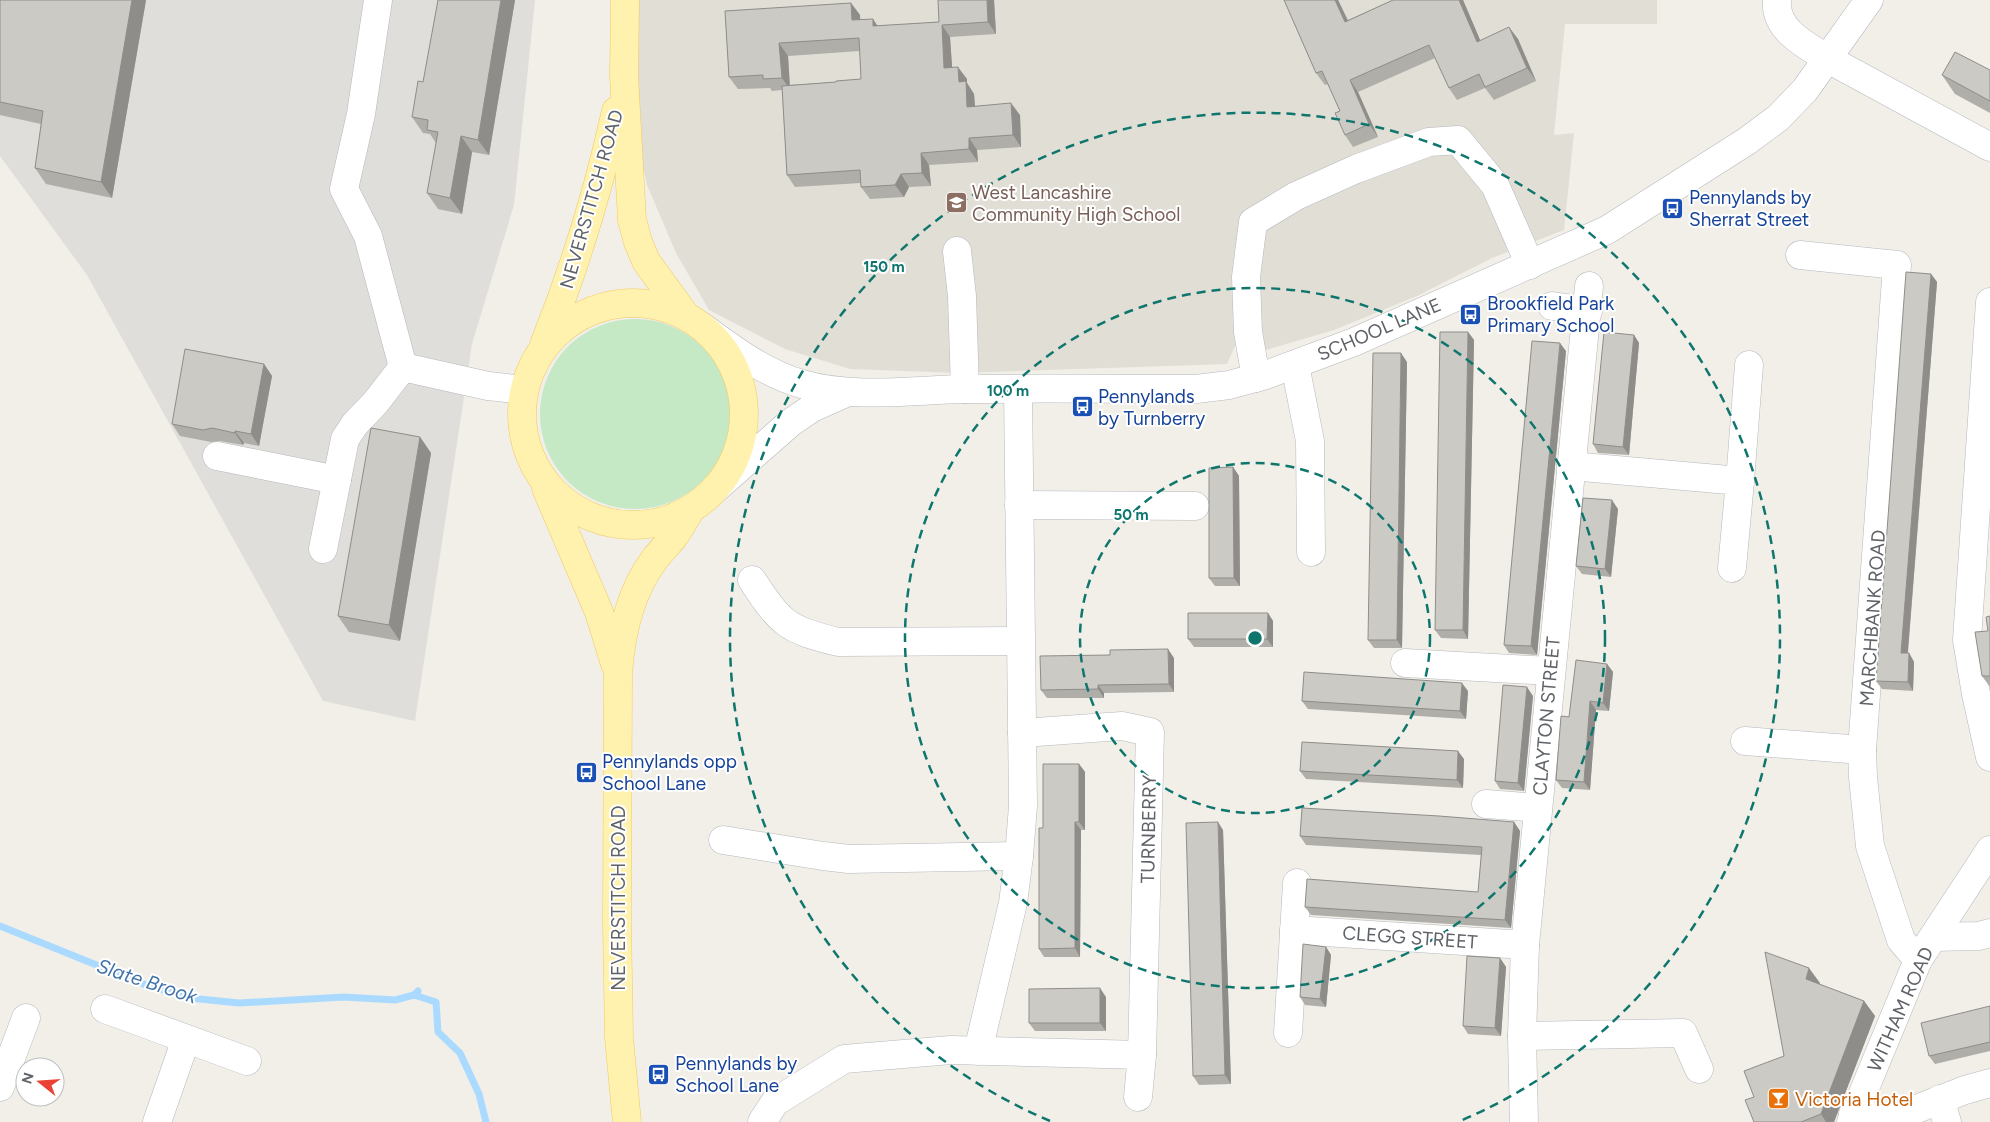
<svg xmlns="http://www.w3.org/2000/svg" width="1990" height="1122" font-family="Figtree,sans-serif">
<style>
.industrial{fill:#e0deda}
.education{fill:#e1ded6}
.green{fill:#c5e8c5}
.lines{fill:none;stroke-linecap:round;stroke-linejoin:round}
.stream{stroke:#aadaff;stroke-width:7}
.minor-casing{stroke:#b5b8bc;stroke-width:29}
.major-casing{stroke:#f2c960;stroke-width:29}
.minor{stroke:#fff;stroke-width:28}
.major{stroke:#fff2af;stroke-width:28}
.wall{fill:#afaea9;fill-rule:evenodd}
.shaded-wall{fill:#8f8d8a}
.building{fill:#cccac5;stroke:#8f8d8a}
.ring{fill:none;stroke:#0f766e;stroke-width:2.5;stroke-dasharray:9 6}
.labels{text-anchor:middle;stroke-width:4;stroke-linejoin:round;paint-order:stroke}
.education-label{font-size:19px;fill:#785e54;stroke:#fff;text-anchor:start}
.transit-label{font-size:19px;fill:#164399;stroke:#fff;text-anchor:start}
.street-label{font-size:19px;fill:#5f6368;stroke:#fff}
.food-label{font-size:19px;fill:#c56008;stroke:#fff;text-anchor:start}
.water-label{font-size:20px;font-style:italic;fill:#4174aa;stroke:#fff}
.centre{fill:#0f766e;stroke:#fff;stroke-width:2.5}
.ring-label{font-size:15px;text-anchor:middle;font-weight:bold;fill:#0f766e;stroke:#fff;stroke-width:4;stroke-linejoin:round;paint-order:stroke}
</style>
<rect width="100%" height="100%" fill="#f1efe8"/>
<polygon class="industrial" points="0,0 535,0 514,205 472,344 415,721 323,701 87,275 0,156"/>
<polygon class="education" points="625,0 1657,0 1657,24 1565,24 1554,135 1574,133 1564,230 1492,258 1417,296 1334,330 1266,350 1240,335 1227,364 959,373 850,369 785,349 709,310 676,253 647,185 624,76"/>
<circle class="green" cx="635" cy="414" r="95"/>
<g class="lines">
<g class="stream">
<polyline points="0,926 146,985 190,998 239,1003 344,997 395,1000 414,995 418,991"/>
<polyline points="414,995 436,1002 438,1032 460,1053 479,1094 486,1122"/>
</g>
<defs>
<g id="minor">
<polyline points="378,0 361,114 344,189 368,236 403,367"/>
<path d="M1777,0C1774,30 1806,45 1828,59L1990,147"/>
<polyline points="957,251 962,296 965,389"/>
<polyline points="1800,255 1897,265 1862,750 1863,777 1870,846 1901,940 1918,960"/>
<polyline points="1990,302 1967,640 1976,694 1990,757"/>
<polyline points="1552,306 1588,311"/>
<path d="M701,326C732,349 764,373 802,384C852,399 913,390 964,389C1042,388 1119,389 1196,389L1229,385L1266,375L1354,342L1607,230L1747,141L1778,118L1805,90L1869,0"/>
<polyline points="1295,365 1310,441 1311,552"/>
<polyline points="403,367 488,386 524,390"/>
<polyline points="1256,378 1248,332 1246,277 1253,222 1296,196 1356,169 1429,142 1458,140 1495,185 1530,265"/>
<polyline points="217,456 337,480"/>
<polyline points="1571,466 1740,481 1732,568"/>
<polyline points="1740,481 1749,365"/>
<polyline points="714,490 790,423 812,408 848,392"/>
<polyline points="1019,505 1195,506"/>
<polyline points="323,549 345,439 355,424 376,402 403,367"/>
<path d="M752,580C781,624 786,629 838,642L1020,641"/>
<polyline points="1405,663 1550,671"/>
<polyline points="1022,733 1122,726 1150,732 1142,1055 1138,1097"/>
<polyline points="1745,741 1862,750"/>
<polyline points="1486,804 1538,808"/>
<polyline points="723,840 823,856 849,859 1019,856"/>
<polyline points="1294,930 1525,945"/>
<polyline points="1933,937 1979,936 1990,933"/>
<polyline points="105,1009 247,1061"/>
<polyline points="1288,1033 1297,883"/>
<polyline points="1522,1036 1683,1033 1699,1069"/>
<polyline points="978,1051 1013,903 1019,856 1023,806 1018,390"/>
<polyline points="0,1087 26,1018"/>
<polyline points="1940,1099 1947,1122"/>
<polyline points="1853,1114 1891,1119 1965,1090 1990,1083"/>
<polyline points="157,1122 186,1039"/>
<polyline points="762,1122 775,1102 844,1059 951,1050 1142,1055"/>
<polyline points="1524,1122 1522,1036 1525,945 1589,286"/>
<polyline points="1851,1122 1918,960 1990,850"/>
</g>
<g id="major">
<polyline points="625,0 624,76 632,220 638,242 646,261 685,315"/>
<circle cx="633" cy="414" r="111"/>
<path d="M545,342C576,265 598,192 616,111"/>
<polyline points="546,488 599,612 615,664"/>
<path d="M627,1122L619,1038L617,922L618,673C621,633 630,592 654,560C660,552 666,546 672,539C679,530 685,519 691,509"/>
</g>
</defs>
<use href="#minor" class="minor-casing"/>
<use href="#major" class="major-casing"/>
<use href="#minor" class="minor"/>
<use href="#major" class="major"/>
</g>
<g class="wall">
<polygon points="0,0 146,0 112,198 46,184 35,168 41,124 0,115"/>
<polygon points="438,0 515,0 489,155 472,152 462,214 438,209 427,193 436,143 430,134 423,133 412,117 423,82"/>
<path d="M938,0H994L996,34L950,37L952,67L967,79V83L974,94L975,106L1020,115L1021,147L977,150L978,162L929,165L931,186L909,187L904,197L870,199L861,187V183L795,187L787,175L782,90L772,91L770,88L738,89L729,77L725,11L851,3L860,15V20L873,19L877,26L939,22ZM860,51L861,79L836,82L790,85L788,56Z"/>
<polygon points="1284,0 1338,0 1348,20 1393,0 1463,0 1480,40 1518,39 1536,81 1494,100 1485,88 1457,100 1449,88 1435,58 1358,92 1378,137 1353,147 1345,135 1340,111 1328,84 1325,85 1316,73"/>
<polygon points="1990,70 1990,113 1955,94 1942,75"/>
<polygon points="1931,274 1937,282 1908,653 1909,653 1914,662 1913,691 1882,689 1876,681"/>
<polygon points="1468,332 1474,340 1468,639 1441,638 1435,630"/>
<polygon points="1634,335 1639,343 1629,455 1598,453 1593,444"/>
<polygon points="1566,351 1537,655 1509,653 1504,645"/>
<polygon points="1407,362 1402,648 1374,648 1368,640"/>
<polygon points="264,364 272,376 259,446 244,443 243,445 220,441 211,442 180,436 172,424"/>
<polygon points="420,437 431,453 400,641 349,632 338,616"/>
<polygon points="1233,467 1239,476 1240,586 1215,586 1209,578"/>
<polygon points="1618,509 1611,577 1582,574 1576,566"/>
<polygon points="1268,613 1273,621 1273,647 1194,647 1188,639"/>
<polygon points="1990,616 1990,687 1982,676"/>
<polygon points="1174,658 1174,692 1104,693 1104,698 1047,698 1041,690"/>
<polygon points="1607,664 1613,672 1609,711 1596,710 1590,790 1562,788 1556,780 1569,717"/>
<polygon points="1468,691 1466,719 1308,709 1302,701"/>
<polygon points="1533,696 1524,791 1500,789 1495,781"/>
<polygon points="1464,759 1463,788 1306,779 1300,771"/>
<polygon points="1079,764 1085,772 1085,830 1081,830 1080,957 1044,957 1039,949 1043,828"/>
<polygon points="1514,822 1520,831 1511,928 1311,915 1305,907 1478,892 1481,855 1306,845 1300,836"/>
<polygon points="1223,830 1231,1084 1199,1085 1193,1076"/>
<polygon points="1326,947 1331,955 1326,1007 1305,1005 1300,997"/>
<polygon points="1500,958 1506,967 1501,1036 1468,1034 1463,1026"/>
<polygon points="1820,983 1819,984 1864,1001 1875,1016 1834,1122 1754,1122 1754,1097 1784,1056"/>
<polygon points="1106,997 1106,1031 1035,1031 1029,1023"/>
<polygon points="1990,1006 1990,1051 1935,1064 1929,1056"/>
</g>
<g class="shaded-wall">
<polygon points="132,0 146,0 112,198 101,182"/>
<polygon points="501,0 515,0 489,155 478,140"/>
<polygon points="987,0 994,0 996,34 988,22"/>
<polygon points="1335,0 1338,0 1354,34 1345,22"/>
<polygon points="1459,0 1463,0 1486,54 1477,42"/>
<polygon points="851,3 860,15 861,33 852,20"/>
<polygon points="873,19 881,31 873,26"/>
<polygon points="942,25 950,37 953,80 944,68"/>
<polygon points="1509,27 1518,39 1536,81 1527,68"/>
<polygon points="779,43 788,56 790,90 782,78"/>
<polygon points="958,67 967,79 967,83 974,94 976,119 967,107 959,82"/>
<polygon points="1350,80 1358,92 1378,137 1369,124"/>
<polygon points="1011,103 1020,115 1021,147 1013,135"/>
<polygon points="461,136 472,152 462,214 450,198"/>
<polygon points="969,138 977,150 978,162 969,149"/>
<polygon points="921,153 929,165 931,186 922,173"/>
<polygon points="901,174 909,187 904,197 895,185"/>
<polygon points="1931,274 1937,282 1907,661 1901,653"/>
<polygon points="1468,332 1474,340 1468,639 1463,630"/>
<polygon points="1634,335 1639,343 1629,455 1623,447"/>
<polygon points="1560,343 1566,351 1537,655 1531,646"/>
<polygon points="1401,353 1407,362 1402,648 1397,640"/>
<polygon points="264,364 272,376 259,446 251,434"/>
<polygon points="235,431 244,443 243,445 235,433"/>
<polygon points="420,437 431,453 400,641 389,625"/>
<polygon points="1233,467 1239,476 1240,586 1234,578"/>
<polygon points="1612,500 1618,509 1611,577 1605,569"/>
<polygon points="1268,613 1273,621 1273,647 1267,639"/>
<polygon points="1168,649 1174,658 1174,692 1169,684"/>
<polygon points="1909,653 1914,662 1913,691 1908,682"/>
<polygon points="1607,664 1613,672 1609,711 1603,703"/>
<polygon points="1462,683 1468,691 1466,719 1460,711"/>
<polygon points="1098,685 1104,693 1104,698 1098,689"/>
<polygon points="1527,687 1533,696 1524,791 1518,783"/>
<polygon points="1590,701 1596,710 1590,790 1584,782"/>
<polygon points="1458,751 1464,759 1463,788 1457,780"/>
<polygon points="1079,764 1085,772 1085,830 1079,822"/>
<polygon points="1075,822 1081,830 1080,957 1075,948"/>
<polygon points="1218,822 1223,830 1231,1084 1225,1075"/>
<polygon points="1514,822 1520,831 1511,928 1505,920"/>
<polygon points="1326,947 1331,955 1326,1007 1320,999"/>
<polygon points="1500,958 1506,967 1501,1036 1495,1028"/>
<polygon points="1809,968 1820,983 1816,994 1806,979"/>
<polygon points="1100,988 1106,997 1106,1031 1100,1023"/>
<polygon points="1864,1001 1875,1016 1834,1122 1826,1122 1821,1114"/>
</g>
<g class="building">
<polygon points="0,0 132,0 101,182 35,168 43,111 0,102"/>
<polygon points="438,0 501,0 478,140 461,136 450,198 427,193 438,132 427,130 428,120 412,117 418,81 423,82"/>
<polygon points="938,0 987,0 988,22 942,25 944,68 958,67 959,82 966,81 967,107 1011,103 1013,135 969,138 969,149 921,153 922,173 901,174 895,185 861,187 860,170 787,175 782,86 836,82 836,81 861,79 859,38 779,43 782,78 763,79 763,75 729,77 725,11 851,3 852,20 873,19 873,26 939,22"/>
<polygon points="1284,0 1335,0 1345,22 1393,0 1459,0 1477,42 1509,27 1527,68 1485,87 1479,74 1449,88 1429,45 1350,80 1369,124 1345,135 1335,113 1340,111 1322,71 1316,73"/>
<polygon points="1955,52 1990,70 1990,101 1942,75"/>
<polygon points="1906,272 1931,274 1901,653 1909,653 1908,682 1876,681"/>
<polygon points="1440,332 1468,332 1463,630 1435,630"/>
<polygon points="1604,332 1634,335 1623,447 1593,444"/>
<polygon points="1532,341 1560,343 1531,646 1504,645"/>
<polygon points="185,349 264,364 251,434 235,431 235,433 212,428 203,430 172,424"/>
<polygon points="1373,353 1401,353 1397,640 1368,640"/>
<polygon points="371,428 420,437 389,625 338,616"/>
<polygon points="1233,467 1234,578 1209,578 1209,468"/>
<polygon points="1583,498 1612,500 1605,569 1576,566"/>
<polygon points="1188,613 1268,613 1267,639 1188,639"/>
<polygon points="1990,616 1990,676 1982,676 1975,632 1988,631 1986,617"/>
<polygon points="1168,649 1169,684 1098,685 1098,689 1041,690 1040,656 1110,655 1110,650"/>
<polygon points="1576,660 1607,664 1603,703 1590,701 1584,782 1556,780 1561,716 1569,717"/>
<polygon points="1304,672 1462,683 1460,711 1302,701"/>
<polygon points="1503,685 1527,687 1518,783 1495,781"/>
<polygon points="1302,742 1458,751 1457,780 1300,771"/>
<polygon points="1043,764 1079,764 1079,822 1075,822 1075,948 1039,949 1039,828 1043,828"/>
<polygon points="1302,808 1439,816 1514,822 1505,920 1305,907 1307,879 1478,892 1482,847 1300,836"/>
<polygon points="1218,822 1225,1075 1193,1076 1186,823"/>
<polygon points="1303,944 1326,947 1320,999 1300,997"/>
<polygon points="1765,952 1809,968 1806,979 1864,1001 1821,1114 1801,1122 1754,1122 1745,1100 1754,1097 1744,1071 1784,1056"/>
<polygon points="1467,956 1500,958 1495,1028 1463,1026"/>
<polygon points="1100,988 1100,1023 1029,1023 1029,989"/>
<polygon points="1990,1006 1990,1042 1929,1056 1921,1023"/>
</g>
<g class="ring">
<circle cx="1255" cy="638" r="175"/>
<circle cx="1255" cy="638" r="350"/>
<path d="M1050 1121A525 525 0 1 1 1460 1121"/>
</g>
<defs>
<symbol id="school-square" viewBox="-11 -11 22 22"><rect x="-9" y="-9" width="18" height="18" rx="4" fill="#8d6e63" stroke="#fff"/><path d="M0-5L7-2L0 1L-7-2ZM-4 1L0 2.5L4 1V4Q0 6-4 4Z" fill="#fff"/></symbol>
<symbol id="bus-square" viewBox="-11 -11 22 22"><rect x="-9" y="-9" width="18" height="18" rx="4" fill="#1a4fb4" stroke="#fff"/><path d="M-5-6H5V4H4V6H2V4H-2V6H-4V4H-5ZM-3.5-4V0h7V-4ZM-3.5 1.2v1.5H-2V1.2ZM2 1.2v1.5H3.5V1.2Z" fill="#fff"/></symbol>
<symbol id="bar-square" viewBox="-11 -11 22 22"><rect x="-9" y="-9" width="18" height="18" rx="4" fill="#e8710a" stroke="#fff"/><path d="M-6-5H6L.8 .8V4.5H3.5V6h-7V4.5H-.8V.8Z" fill="#fff"/></symbol>
</defs>
<g fill-rule="evenodd">
<use href="#school-square" x="944" y="190" width="25" height="25"/>
<use href="#bus-square" x="1660" y="196" width="25" height="25"/>
<use href="#bus-square" x="1458" y="302" width="25" height="25"/>
<use href="#bus-square" x="1070" y="394" width="25" height="25"/>
<use href="#bus-square" x="574" y="760" width="25" height="25"/>
<use href="#bus-square" x="646" y="1062" width="25" height="25"/>
<use href="#bar-square" x="1766" y="1086" width="25" height="25"/>
</g>
<g class="labels">
<g class="education-label">
<text x="972" y="199">West Lancashire<tspan x="972" dy="22">Community High School</tspan></text>
</g>
<g class="transit-label">
<text x="1689" y="204">Pennylands by<tspan x="1689" dy="22">Sherrat Street</tspan></text>
<text x="1487" y="310">Brookfield Park<tspan x="1487" dy="22">Primary School</tspan></text>
<text x="1098" y="403">Pennylands<tspan x="1098" dy="22">by Turnberry</tspan></text>
<text x="602" y="768">Pennylands opp<tspan x="602" dy="22">School Lane</tspan></text>
<text x="675" y="1070">Pennylands by<tspan x="675" dy="22">School Lane</tspan></text>
</g>
<g class="street-label">
<text transform="translate(591 199) rotate(-74)" y="7">NEVERSTITCH ROAD</text>
<text transform="translate(1379 329) rotate(-23)" y="7">SCHOOL LANE</text>
<text transform="translate(1872 618) rotate(-86)" y="7">MARCHBANK ROAD</text>
<text transform="translate(1546 716) rotate(-85)" y="7">CLAYTON STREET</text>
<text transform="translate(1148 829) rotate(-89)" y="7">TURNBERRY</text>
<text transform="translate(618 898) rotate(-90)" y="7">NEVERSTITCH ROAD</text>
<text transform="translate(1410 937) rotate(4)" y="7">CLEGG STREET</text>
<text transform="translate(1900 1009) rotate(-66)" y="7">WITHAM ROAD</text>
</g>
<g class="food-label">
<text x="1795" y="1106">Victoria Hotel</text>
</g>
<g class="water-label">
<text transform="translate(147 981) rotate(18)" y="7">Slate Brook</text>
</g>
</g>
<circle cx="1255" cy="638" r="8" class="centre"/>
<g class="ring-label">
<text x="884" y="272">150 m</text>
<text x="1008" y="396">100 m</text>
<text x="1131" y="520">50 m</text>
</g>
<g transform="translate(40 1082) rotate(287)"><circle r="24" fill="#ffffff" stroke="#bfc1c3"/>
<path d="M0-4L9 19L0 12L-9 19Z" fill="#ea4335"/>
<text y="-8" font-size="14" font-weight="bold" text-anchor="middle" fill="#5f6368">N</text>
</g>
</svg>
